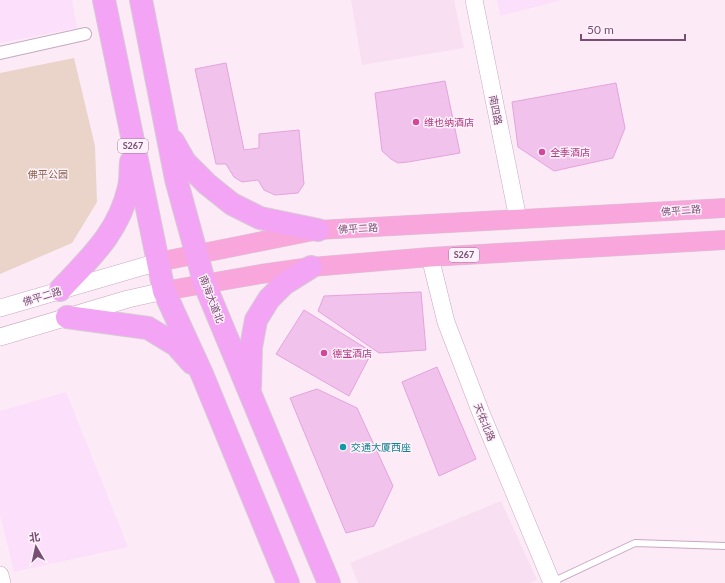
<svg xmlns="http://www.w3.org/2000/svg" width="725" height="583" font-family="Lato,'Noto Sans SC',sans-serif">
<style>
.residential{fill:#f9dff2}
.commercial{fill:#fcdffb}
.green{fill:#ead3c9}
.building{fill:#f1c3ec;stroke:#e4a3dd}
.lines{fill:none;stroke-linecap:round;stroke-linejoin:round}
.lane-casing{stroke:#c8a8c3;stroke-width:8}
.street-casing{stroke:#c8a8c3;stroke-width:14}
.secondary-casing{stroke:#cba7c5;stroke-width:18}
.primary-casing{stroke:#d6cad5;stroke-width:20}
.highway-casing{stroke:#d6cad5;stroke-width:24}
.lane{stroke:#fff;stroke-width:6}
.street{stroke:#fff;stroke-width:12}
.secondary{stroke:#fff;stroke-width:17}
.primary{stroke:#f8a6db;stroke-width:19}
.highway{stroke:#f3a4f4;stroke-width:22}
.hotel-dot{fill:#d1479c;stroke:#fff1fa;stroke-width:1.5}
.culture-dot{fill:#0f9aa8;stroke:#fff1fa;stroke-width:1.5}
.labels{text-anchor:middle;stroke-width:3;stroke-linejoin:round;paint-order:stroke}
.shield{fill:#fff1fa;stroke:#a07f9c;stroke-width:1}
.shield-label{font-size:9px;font-weight:bold;fill:#774e74}
.street-label{font-size:10px;fill:#774e74;stroke:#fff1fa}
.hotel-label{font-size:10px;fill:#b23c85;stroke:#fff1fa;text-anchor:start}
.park-label{font-size:10px;fill:#89654b;stroke:#fff1fa}
.culture-label{font-size:10px;fill:#0d838f;stroke:#fff1fa;text-anchor:start}
</style>
<rect width="100%" height="100%" fill="#fcebf6"/>
<g class="residential">
<polygon points="351,0 454,0 464,48 362,65"/>
<polygon points="501,501 537,580 529,583 358,583 350,563"/>
</g>
<g class="commercial">
<polygon points="0,0 72,0 77,28 0,43"/>
<polygon points="497,0 562,0 500,16"/>
<polygon points="66,392 128,547 14,572 0,515 0,411"/>
</g>
<polygon class="green" points="74,58 95,146 97,202 72,243 0,274 0,73"/>
<g class="building">
<polygon points="226,63 244,150 259,148 259,134 299,130 304,184 298,193 275,195 264,190 258,180 242,182 234,177 226,164 216,164 195,69"/>
<polygon points="445,81 460,153 408,162 398,163 391,159 382,151 375,93"/>
<polygon points="616,83 625,128 613,158 554,171 518,147 512,102"/>
<polygon points="421,292 426,350 379,353 318,311 324,296"/>
<polygon points="304,310 372,352 349,396 276,354"/>
<polygon points="437,367 476,459 439,476 402,382"/>
<polygon points="317,389 357,408 393,486 374,526 346,533 290,398"/>
</g>
<g class="lines">
<defs>
<polyline id="lane" points="552,582 635,543 725,546"/>
<polyline id="street" points="0,53 85,34"/>
<g id="secondary">
<polyline points="474,0 518,219"/>
<polyline points="430,257 446,322 481,413 552,583"/>
<polyline points="0,308 158,262"/>
<polyline points="0,337 128,299 164,291"/>
<polyline points="0,575 2,583"/>
</g>
<g id="primary">
<polyline points="158,262 318,230 725,208"/>
<polyline points="164,291 261,274 311,267 430,257 725,240"/>
</g>
<g id="highway">
<polyline points="104,0 164,291 202,374 288,583"/>
<polyline points="141,0 176,179 205,285 329,583"/>
<polyline points="173,141 185,162 207,184 232,204 260,218 318,230"/>
<path d="M60,290C91,257 119,232 129,187C131,179 130,170 131,162"/>
<polyline points="67,317 148,328 176,345 192,363"/>
<polyline points="250,386 251,347 256,320 269,299 284,284 311,267"/>
</g>
</defs>
<use href="#lane" class="lane-casing"/>
<use href="#street" class="street-casing"/>
<use href="#secondary" class="secondary-casing"/>
<use href="#primary" class="primary-casing"/>
<use href="#highway" class="highway-casing"/>
<use href="#lane" class="lane"/>
<use href="#street" class="street"/>
<use href="#secondary" class="secondary"/>
<use href="#primary" class="primary"/>
<use href="#highway" class="highway"/>
</g>
<g class="hotel-dot">
<circle cx="416" cy="122" r="4"/>
<circle cx="542" cy="152" r="4"/>
<circle cx="324" cy="353" r="4"/>
</g>
<circle class="culture-dot" cx="343" cy="447" r="4"/>
<g class="labels">
<g class="shield">
<rect x="118" y="139" width="30" height="14" rx="3"/>
<rect x="449" y="248" width="30" height="14" rx="3"/>
</g>
<g class="shield-label">
<text x="133" y="149">S267</text>
<text x="464" y="258">S267</text>
</g>
<g class="street-label">
<text transform="translate(496 110) rotate(79)" y="4">南四路</text>
<text transform="translate(681 210) rotate(-4)" y="4">佛平二路</text>
<text transform="translate(358 228) rotate(-3)" y="4">佛平二路</text>
<text transform="translate(42 296) rotate(-17)" y="4">佛平二路</text>
<text transform="translate(212 299) rotate(69)" y="4">南海大道北</text>
<text transform="translate(485 422) rotate(68)" y="4">天佑北路</text>
</g>
<g class="hotel-label">
<text x="424" y="126">维也纳酒店</text>
<text x="550" y="156">全季酒店</text>
<text x="332" y="357">德宝酒店</text>
</g>
<g class="park-label">
<text x="48" y="178">佛平公园</text>
</g>
<g class="culture-label">
<text x="351" y="451">交通大厦西座</text>
</g>
</g>
<g transform="translate(36 547) rotate(351)" stroke="#fff1fa" stroke-width="3" paint-order="stroke">
<path d="M0-3L7 15L0 10L-7 15Z" fill="#774e74"/>
<text y="-6" font-size="11" font-weight="bold" text-anchor="middle" fill="#774e74">北</text>
</g>
<path d="M581 34v6h104v-6" fill="none" stroke="#774e74" stroke-width="2"/>
<text x="587" y="34" font-size="12" fill="#774e74" stroke="#fff1fa" stroke-width="3" paint-order="stroke">50 m</text>
</svg>
